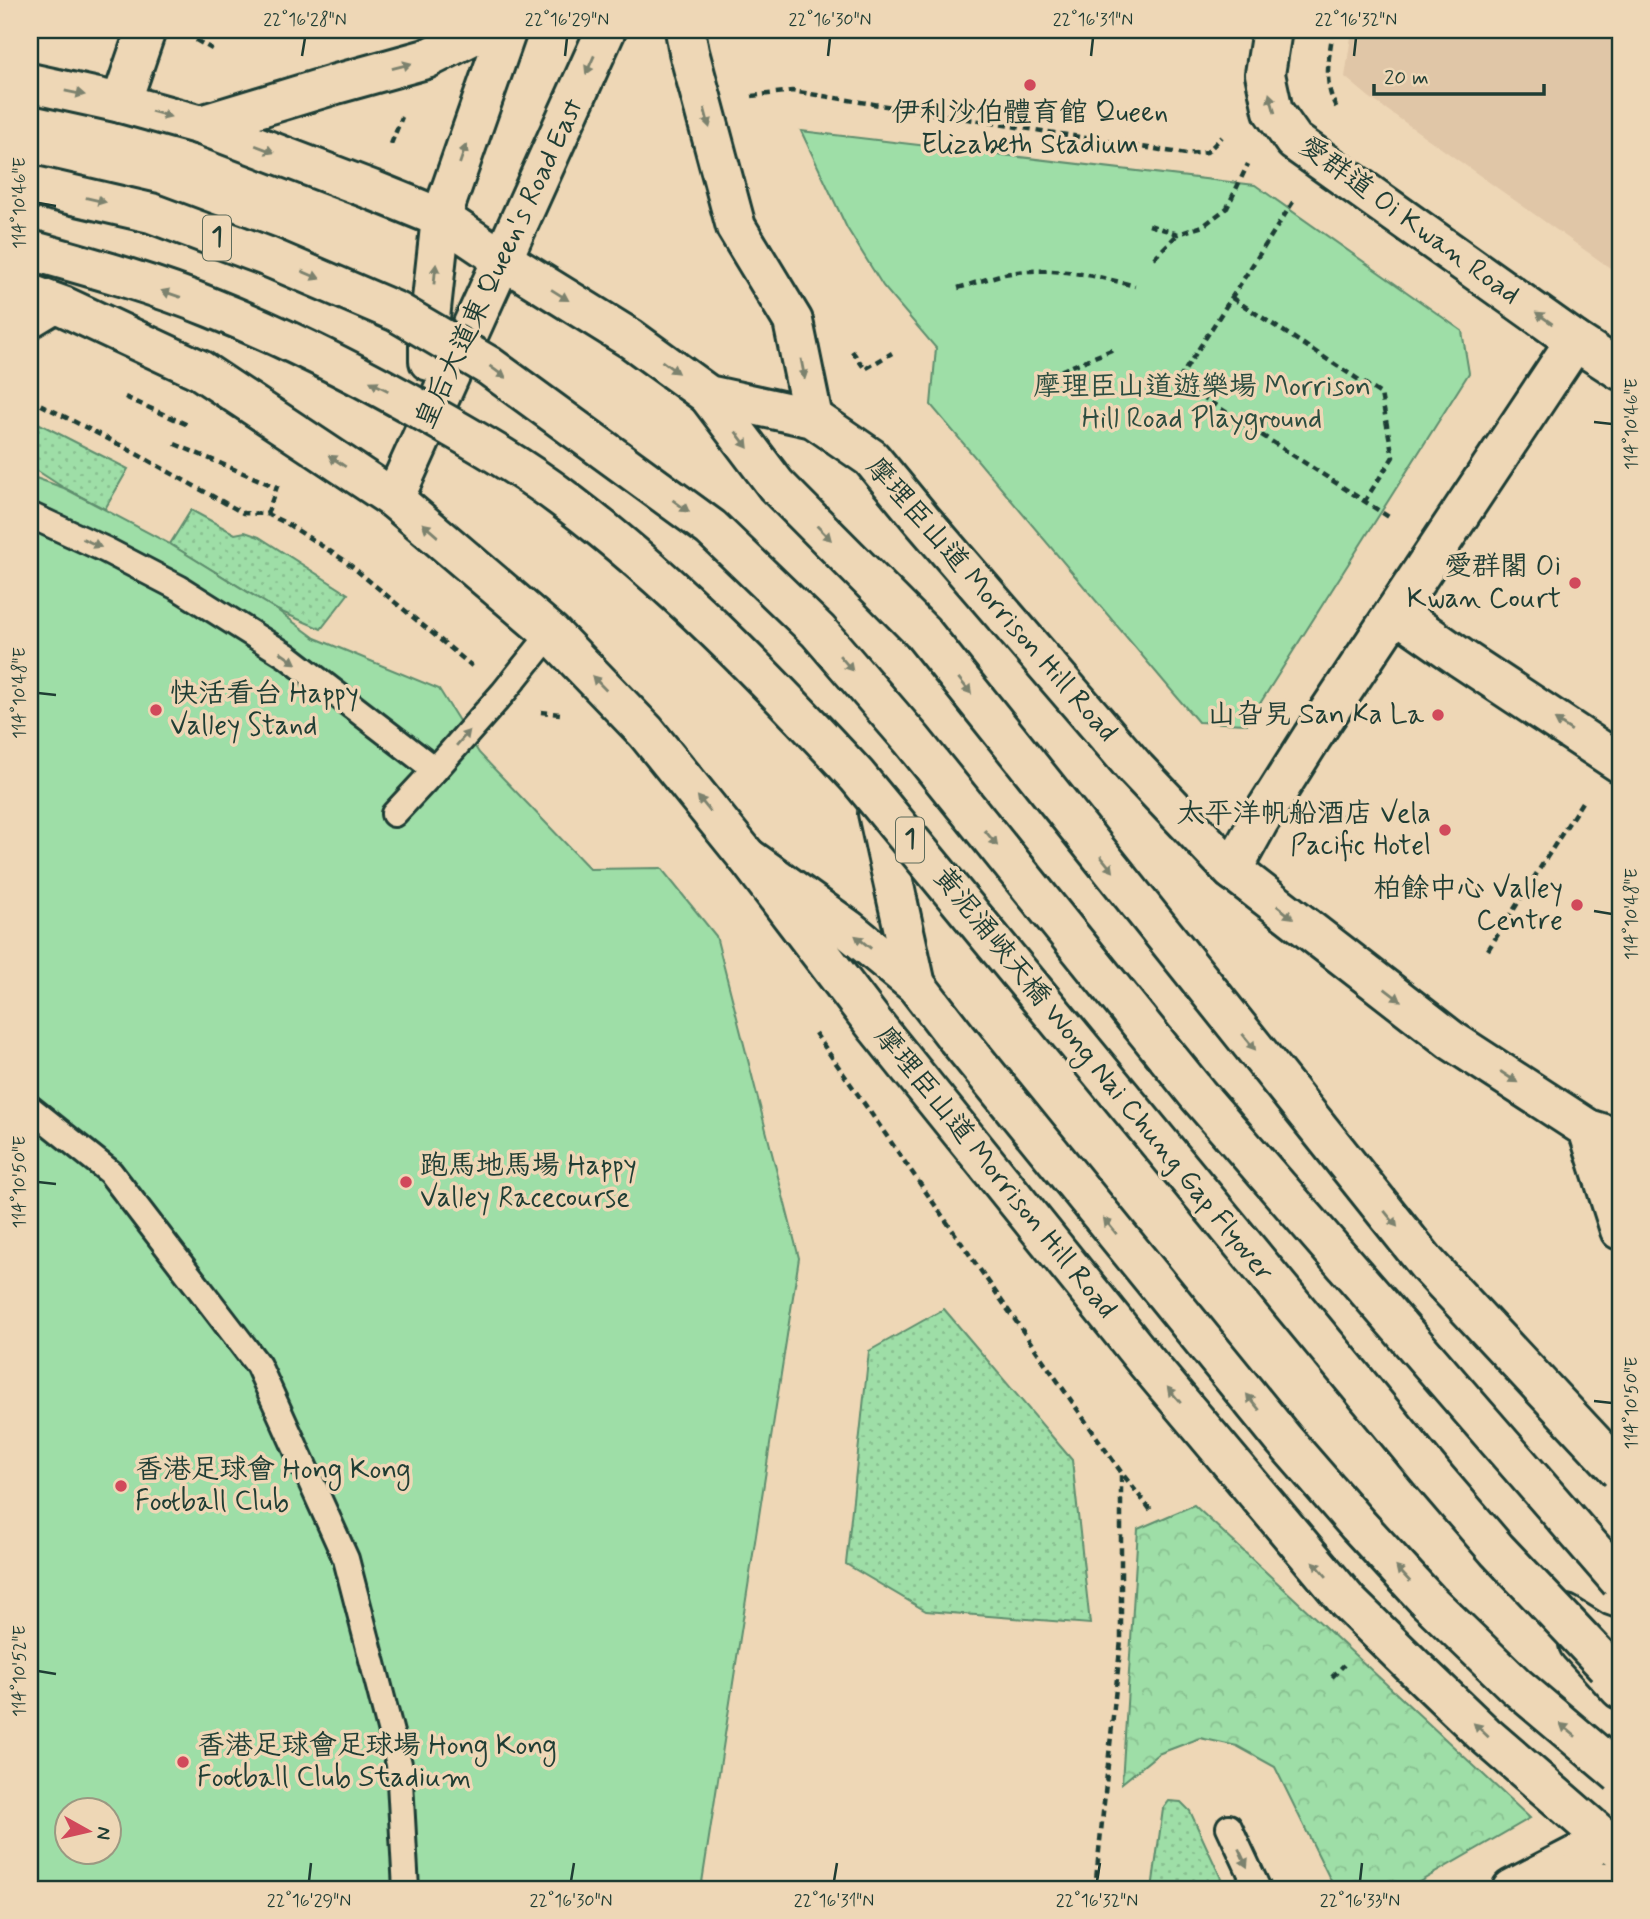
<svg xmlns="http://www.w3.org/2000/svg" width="1650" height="1919" font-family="Mynerve,'LXGW WenKai TC',sans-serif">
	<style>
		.built { fill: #e0c6a7 }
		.grass { fill: url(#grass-dots); stroke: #5e8e6e; stroke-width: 2 }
		.forest { fill: url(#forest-crowns); stroke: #5e8e6e; stroke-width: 2 }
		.park { fill: #9edea7; stroke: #5e8e6e; stroke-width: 2; fill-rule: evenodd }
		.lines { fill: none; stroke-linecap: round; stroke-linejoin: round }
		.service-casing { stroke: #1f3d34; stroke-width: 30 }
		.minor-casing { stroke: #1f3d34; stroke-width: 44 }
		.tertiary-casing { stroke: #1f3d34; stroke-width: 44 }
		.secondary-casing { stroke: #1f3d34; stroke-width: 44 }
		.trunk-casing { stroke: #1f3d34; stroke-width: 44 }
		.path { stroke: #1f3d34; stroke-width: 4.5; stroke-dasharray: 7 5; stroke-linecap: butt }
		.service { stroke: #eed7b6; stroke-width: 24 }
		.minor { stroke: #eed7b6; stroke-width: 38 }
		.tertiary { stroke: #eed7b6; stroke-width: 38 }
		.secondary { stroke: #eed7b6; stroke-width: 38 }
		.trunk { stroke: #eed7b6; stroke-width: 38 }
		.tram { stroke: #1f3d34; stroke-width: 2 }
		.trunk-bridge-casing { stroke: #1f3d34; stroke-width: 44; stroke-linecap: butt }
		.trunk-bridge { stroke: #eed7b6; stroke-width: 38 }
		.oneway { fill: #7c826e }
		.ticks { fill: none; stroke: #1f3d34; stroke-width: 2.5 }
		.poi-dot { fill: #d1495b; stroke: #eed7b6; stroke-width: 2.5 }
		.labels { text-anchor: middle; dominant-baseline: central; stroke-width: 7; stroke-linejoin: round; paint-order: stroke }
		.shield { fill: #eed7b6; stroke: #5d6b5b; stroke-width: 2 }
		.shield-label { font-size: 26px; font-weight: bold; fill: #1f3d34 }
		.poi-label { font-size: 28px; fill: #1f3d34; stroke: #eed7b6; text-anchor: end }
		.street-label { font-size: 28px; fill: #1f3d34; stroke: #eed7b6 }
		.park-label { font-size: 28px; fill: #2c4d40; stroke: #eed7b6 }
		.neatline { fill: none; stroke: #1f3d34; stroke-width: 2.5 }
		.ticks-label { font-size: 18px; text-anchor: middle; fill: #1f3d34 }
	</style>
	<defs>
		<pattern id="grass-dots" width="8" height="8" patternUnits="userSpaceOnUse" patternTransform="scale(1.75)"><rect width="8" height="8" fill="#9edea7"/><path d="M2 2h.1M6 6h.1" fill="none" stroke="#88bf90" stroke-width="1.8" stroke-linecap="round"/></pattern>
		<pattern id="forest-crowns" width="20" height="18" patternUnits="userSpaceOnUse" patternTransform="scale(1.75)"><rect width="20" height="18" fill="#9edea7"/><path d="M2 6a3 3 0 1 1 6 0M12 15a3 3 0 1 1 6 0" fill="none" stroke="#88bf90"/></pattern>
	</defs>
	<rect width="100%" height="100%" fill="#eed7b6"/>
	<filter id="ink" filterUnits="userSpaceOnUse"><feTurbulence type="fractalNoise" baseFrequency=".0143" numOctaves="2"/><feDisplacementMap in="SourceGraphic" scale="14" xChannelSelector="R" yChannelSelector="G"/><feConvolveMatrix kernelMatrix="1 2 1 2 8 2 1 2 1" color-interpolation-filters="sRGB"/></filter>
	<g filter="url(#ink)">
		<!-- built -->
		<polygon class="built" points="1352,30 1620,30 1620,275 1369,97 1345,77"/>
		<!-- grass -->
		<g class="grass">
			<polygon points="30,422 38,423 128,469 105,509 64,488 30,466"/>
			<polygon points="191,510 235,534 245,532 259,537 348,594 321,629 277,610 170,544"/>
			<polygon points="944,1309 1072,1460 1090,1624 926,1611 846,1564 869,1351"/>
			<polygon points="1169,1801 1181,1802 1190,1811 1226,1889 1152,1889 1163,1809"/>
		</g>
		<!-- forest -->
		<polygon class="forest" points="1194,1505 1530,1818 1407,1889 1335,1889 1275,1767 1237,1746 1200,1738 1158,1754 1122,1783 1138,1529"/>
		<!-- park -->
		<g class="park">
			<polygon points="801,131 1255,185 1462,331 1469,373 1247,724 1198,722 931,405 936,348 883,286 847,228"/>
			<path d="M30,476l34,12 106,56 107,66 38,28 124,51 40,64 111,116 71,-1 55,68 83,322 -98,631h-671zM66,1811h42v42h-42z"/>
		</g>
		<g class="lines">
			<!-- service casing -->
			<g class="service-casing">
				<g id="service">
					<polyline points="30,326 63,306"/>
					<polyline points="30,515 106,550 179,588 287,656 435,770 503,693 551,633"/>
					<polyline points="394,814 435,770"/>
					<polyline points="30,1108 110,1172 258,1365 346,1559 399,1764 406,1889"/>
					<polyline points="1229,1827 1258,1889"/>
				</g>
			</g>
			<!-- minor casing -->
			<g class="minor-casing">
				<g id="minor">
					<polyline points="1272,30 1265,74 1273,111 1294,141 1575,341 1620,370"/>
					<polyline points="121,103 146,30"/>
					<polyline points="1395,612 1461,658 1620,763"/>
					<polyline points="1232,870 1259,821 1312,737 1575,341"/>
				</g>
			</g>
			<!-- tertiary casing -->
			<g class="tertiary-casing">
				<polyline id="tertiary" points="1512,1889 1606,1840"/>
			</g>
			<!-- secondary casing -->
			<g class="secondary-casing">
				<g id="secondary">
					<polyline points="685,30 689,52 736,227 793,321 813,418"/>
					<polyline points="30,83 121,103 201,125 372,190 441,218 502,259 631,339 708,395 813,418 871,458 922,520 1136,769 1232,870 1451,1040 1588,1129 1620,1139"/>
					<polyline points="201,125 336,84 426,59 483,30"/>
					<polyline points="30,294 63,306 200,370 394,499 551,633 646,732 747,857 875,1025 1144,1359 1348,1602 1413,1666 1484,1734 1606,1840 1620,1850"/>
					<polyline points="429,361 429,327 441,218 507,30"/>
					<polyline points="394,499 606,30"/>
					<polyline points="1588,1129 1620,1230"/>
					<polyline points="1566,1615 1595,1633 1620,1642"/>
					<polyline points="1579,1644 1620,1689"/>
					<polyline points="1546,1872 1620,1886"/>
				</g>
			</g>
			<!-- trunk casing -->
			<g class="trunk-casing">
				<g id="trunk">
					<polyline points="708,395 776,485 923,633"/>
					<polyline points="878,813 916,985"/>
					<polyline points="747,857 849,930 916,985 957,1038"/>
				</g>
			</g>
			<!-- path -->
			<g class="path">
				<path d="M1333,30c-4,28 -11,55 5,80"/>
				<polyline points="196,40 212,49"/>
				<polyline points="752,96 792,91 1186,154 1207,152 1222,137"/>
				<polyline points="391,144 402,117"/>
				<polyline points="1293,202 1178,381 1392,519"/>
				<polyline points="1149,225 1178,234 1203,226 1227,208 1248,164"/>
				<polyline points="1154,258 1178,234"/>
				<path d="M958,288c14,-4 28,-9 42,-13 45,-10 91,-1 135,11"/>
				<polyline points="1232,298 1381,394 1393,457 1364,502"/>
				<polyline points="852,351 865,369 892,353"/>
				<polyline points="1050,375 1114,349"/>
				<polyline points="125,397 188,425"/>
				<polyline points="30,399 124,447 243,513 267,514 286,523 344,560 472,666"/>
				<polyline points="175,444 276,487"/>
				<polyline points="267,514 279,481"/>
				<polyline points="541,712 560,714"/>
				<polyline points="1326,807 1343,818"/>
				<polyline points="1488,950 1584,799"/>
				<polyline points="815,1033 1121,1472 1153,1513"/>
				<polyline points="1332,1677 1344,1665"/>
				<polyline points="1095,1889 1121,1640 1121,1473"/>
			</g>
			<!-- service -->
			<use href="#service" class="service"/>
			<!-- minor -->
			<use href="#minor" class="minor"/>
			<!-- tertiary -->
			<use href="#tertiary" class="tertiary"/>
			<!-- secondary -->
			<use href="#secondary" class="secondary"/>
			<!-- trunk -->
			<use href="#trunk" class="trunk"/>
			<!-- tram -->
			<path class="tram" d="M30,172c84,23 167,47 247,80 77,31 150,72 221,115 74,45 146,93 211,151 89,79 168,168 246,258l595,717 36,34 34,19"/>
			<!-- trunk-bridge casing -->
			<g class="trunk-bridge-casing">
				<g id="trunk-bridge">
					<polyline points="30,185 151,213 266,256 397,312 489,366 711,528 818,631 912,740 1198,1095 1620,1581"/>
					<path d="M30,250c61,17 123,34 182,58 75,30 148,67 218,107 46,26 93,53 135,85 107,81 201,178 292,276l580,704 60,70 109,115"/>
					<polyline points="923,633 1427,1264 1620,1471"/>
					<polyline points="957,1038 1284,1440 1358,1525 1428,1601 1516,1686 1620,1774"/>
				</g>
			</g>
			<!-- trunk-bridge -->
			<use href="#trunk-bridge" class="trunk-bridge"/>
		</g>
		<!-- one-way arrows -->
		<defs><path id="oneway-solid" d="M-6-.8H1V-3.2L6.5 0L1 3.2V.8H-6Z" transform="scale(1.75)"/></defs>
		<g class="oneway">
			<use href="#oneway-solid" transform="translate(590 65) rotate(114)"/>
			<use href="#oneway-solid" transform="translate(402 66) rotate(-15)"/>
			<use href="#oneway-solid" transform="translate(75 93) rotate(12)"/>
			<use href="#oneway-solid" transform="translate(1272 103) rotate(-106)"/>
			<use href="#oneway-solid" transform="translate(161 114) rotate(16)"/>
			<use href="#oneway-solid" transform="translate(707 118) rotate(75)"/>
			<use href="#oneway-solid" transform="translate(265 149) rotate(21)"/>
			<use href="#oneway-solid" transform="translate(463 154) rotate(-71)"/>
			<use href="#oneway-solid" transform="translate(96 200) rotate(13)"/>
			<use href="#oneway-solid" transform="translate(435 274) rotate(-84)"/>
			<use href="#oneway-solid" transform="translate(311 275) rotate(23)"/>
			<use href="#oneway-solid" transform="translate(171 294) rotate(-161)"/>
			<use href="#oneway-solid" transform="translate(560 295) rotate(32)"/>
			<use href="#oneway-solid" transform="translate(1544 318) rotate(-145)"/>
			<use href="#oneway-solid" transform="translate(670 367) rotate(36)"/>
			<use href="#oneway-solid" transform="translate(803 369) rotate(79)"/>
			<use href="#oneway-solid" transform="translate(498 372) rotate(36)"/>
			<use href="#oneway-solid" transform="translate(379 386) rotate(-153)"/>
			<use href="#oneway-solid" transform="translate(742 440) rotate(53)"/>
			<use href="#oneway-solid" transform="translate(337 461) rotate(-146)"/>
			<use href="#oneway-solid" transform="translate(681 506) rotate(36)"/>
			<use href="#oneway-solid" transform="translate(430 530) rotate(-139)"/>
			<use href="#oneway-solid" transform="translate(824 533) rotate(45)"/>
			<use href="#oneway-solid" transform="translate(92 543) rotate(25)"/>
			<use href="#oneway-solid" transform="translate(288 658) rotate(35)"/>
			<use href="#oneway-solid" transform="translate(846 663) rotate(49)"/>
			<use href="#oneway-solid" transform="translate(599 683) rotate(-134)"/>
			<use href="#oneway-solid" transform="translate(965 686) rotate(51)"/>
			<use href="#oneway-solid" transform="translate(1563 725) rotate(-147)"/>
			<use href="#oneway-solid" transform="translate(463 738) rotate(-49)"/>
			<use href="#oneway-solid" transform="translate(704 804) rotate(-129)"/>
			<use href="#oneway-solid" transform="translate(991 838) rotate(51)"/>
			<use href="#oneway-solid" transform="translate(1107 864) rotate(51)"/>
			<use href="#oneway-solid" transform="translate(1285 912) rotate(38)"/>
			<use href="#oneway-solid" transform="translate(863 942) rotate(-141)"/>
			<use href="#oneway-solid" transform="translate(1393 995) rotate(37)"/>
			<use href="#oneway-solid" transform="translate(1249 1042) rotate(51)"/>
			<use href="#oneway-solid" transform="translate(1509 1077) rotate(33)"/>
			<use href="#oneway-solid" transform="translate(1391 1219) rotate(51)"/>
			<use href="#oneway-solid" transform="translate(1110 1226) rotate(-129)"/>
			<use href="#oneway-solid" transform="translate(1174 1395) rotate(-130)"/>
			<use href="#oneway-solid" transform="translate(1253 1402) rotate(-129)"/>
			<use href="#oneway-solid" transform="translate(1320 1569) rotate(-131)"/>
			<use href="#oneway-solid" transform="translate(1403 1574) rotate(-133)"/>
			<use href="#oneway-solid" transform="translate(1481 1730) rotate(-137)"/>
			<use href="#oneway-solid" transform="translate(1568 1730) rotate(-140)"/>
			<use href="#oneway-solid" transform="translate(1243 1858) rotate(65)"/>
		</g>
	</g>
	<!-- ticks -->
	<path class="ticks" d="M302,56l3,-18M565,56l2,-18M828,56l2,-18M1091,56l2,-18M1354,56l2,-18M38,203l18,3M1594,422l18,2M38,693l18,2M1594,911l18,3M38,1182l18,2M1594,1401l18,2M38,1671l18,3M309,1881l2,-18M571,1881l3,-18M834,1881l3,-18M1097,1881l3,-18M1360,1881l2,-18"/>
	<!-- markers -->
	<g class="poi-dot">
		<circle cx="1030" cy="85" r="7"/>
		<circle cx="1575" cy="583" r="7"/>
		<circle cx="156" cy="710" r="7"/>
		<circle cx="1438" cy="715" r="7"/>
		<circle cx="1445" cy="830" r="7"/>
		<circle cx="1577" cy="905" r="7"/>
		<circle cx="406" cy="1182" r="7"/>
		<circle cx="121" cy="1486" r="7"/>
		<circle cx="183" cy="1762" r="7"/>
	</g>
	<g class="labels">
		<!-- shield labels -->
		<g class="shield">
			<rect x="203" y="215.5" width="28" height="45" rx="5"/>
			<rect x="896" y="817.5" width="28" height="45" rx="5"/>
		</g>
		<g class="shield-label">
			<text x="217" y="238">1</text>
			<text x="910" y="840">1</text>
		</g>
		<!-- poi labels -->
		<g class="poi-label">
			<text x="1030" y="113" text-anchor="middle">伊利沙伯體育館 Queen<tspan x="1030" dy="32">Elizabeth Stadium</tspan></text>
			<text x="1561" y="567">愛群閣 Oi<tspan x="1561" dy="32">Kwan Court</tspan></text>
			<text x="170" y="694" text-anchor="start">快活看台 Happy<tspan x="170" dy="32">Valley Stand</tspan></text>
			<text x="1424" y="715">山旮旯 San Ka La</text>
			<text x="1431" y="814">太平洋帆船酒店 Vela<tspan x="1431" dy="32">Pacific Hotel</tspan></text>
			<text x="1563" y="889">柏餘中心 Valley<tspan x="1563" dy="32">Centre</tspan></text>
			<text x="420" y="1166" text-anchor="start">跑馬地馬場 Happy<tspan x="420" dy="32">Valley Racecourse</tspan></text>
			<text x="135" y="1470" text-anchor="start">香港足球會 Hong Kong<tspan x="135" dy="32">Football Club</tspan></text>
			<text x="197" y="1746" text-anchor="start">香港足球會足球場 Hong Kong<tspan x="197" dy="32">Football Club Stadium</tspan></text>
		</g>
		<!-- street labels -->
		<g class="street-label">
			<text transform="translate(1409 221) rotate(36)">愛群道 Oi Kwan Road</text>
			<text transform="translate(500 264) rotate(-65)">皇后大道東 Queen's Road East</text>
			<text transform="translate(991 600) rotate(49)">摩理臣山道 Morrison Hill Road</text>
			<text transform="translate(1103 1075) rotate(51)">黃泥涌峽天橋 Wong Nai Chung Gap Flyover</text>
			<text transform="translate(995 1173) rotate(51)">摩理臣山道 Morrison Hill Road</text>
		</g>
		<!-- park labels -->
		<g class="park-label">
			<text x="1202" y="387">摩理臣山道遊樂場 Morrison<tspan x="1202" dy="32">Hill Road Playground</tspan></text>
		</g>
	</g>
	<!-- margin -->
	<rect width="1650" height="1919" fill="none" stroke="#eed7b6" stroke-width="77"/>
	<!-- north arrow -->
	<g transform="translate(88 1831) rotate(98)"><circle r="33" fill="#eed7b6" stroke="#9b9982" stroke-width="2"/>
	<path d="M0-5L12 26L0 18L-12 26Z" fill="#d1495b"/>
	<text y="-10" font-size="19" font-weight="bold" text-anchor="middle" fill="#1f3d34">N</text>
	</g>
	<!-- scale -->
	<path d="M1374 84v10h170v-10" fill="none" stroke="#1f3d34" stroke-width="3.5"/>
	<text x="1384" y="84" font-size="21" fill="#1f3d34" stroke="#eed7b6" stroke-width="5" paint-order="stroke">20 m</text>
	<rect x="38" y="38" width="1574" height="1843" class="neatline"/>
	<g class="ticks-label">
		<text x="305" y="25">22°16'28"N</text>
		<text x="567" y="25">22°16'29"N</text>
		<text x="830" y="25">22°16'30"N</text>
		<text x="1093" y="25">22°16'31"N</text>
		<text x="1356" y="25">22°16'32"N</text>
		<text transform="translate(19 203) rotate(-90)" y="6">114°10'46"E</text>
		<text transform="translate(1631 424) rotate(-90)" y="6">114°10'46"E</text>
		<text transform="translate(19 693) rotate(-90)" y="6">114°10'48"E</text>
		<text transform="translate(1631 914) rotate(-90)" y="6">114°10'48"E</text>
		<text transform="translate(19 1182) rotate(-90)" y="6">114°10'50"E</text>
		<text transform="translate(1631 1403) rotate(-90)" y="6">114°10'50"E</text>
		<text transform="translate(19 1671) rotate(-90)" y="6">114°10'52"E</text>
		<text x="309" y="1906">22°16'29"N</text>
		<text x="571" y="1906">22°16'30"N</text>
		<text x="834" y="1906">22°16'31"N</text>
		<text x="1097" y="1906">22°16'32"N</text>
		<text x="1360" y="1906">22°16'33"N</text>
	</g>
</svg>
